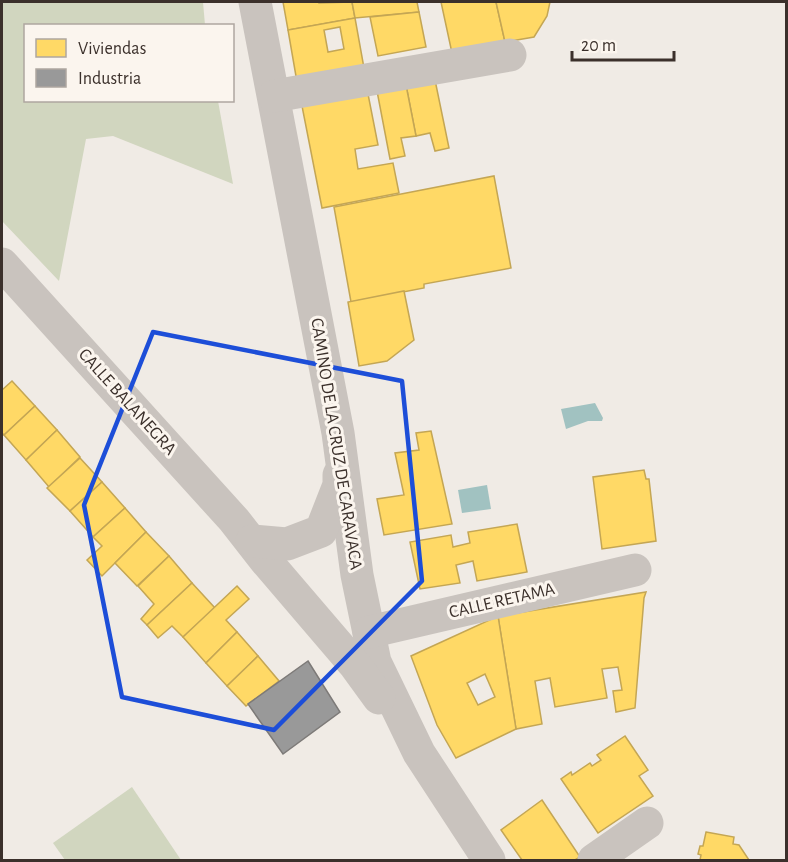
<svg xmlns="http://www.w3.org/2000/svg" width="788" height="862" font-family="'Alegreya Sans',sans-serif">
	<style>
		.green { fill: #d1d6bf }
		.water { fill: #a1c2c1 }
		.homes { fill: #ffd966; stroke: #c4a654; stroke-width: 1.5; fill-rule: evenodd }
		.industry { fill: #999; stroke: #7d7a78; stroke-width: 1.5 }
		.lines { fill: none; stroke-linecap: round; stroke-linejoin: round }
		.minor { stroke: #c9c3be; stroke-width: 33 }
		.marked { fill: none; stroke: #1d4ed8; stroke-width: 4.5; stroke-linejoin: round }
		.labels { text-anchor: middle; dominant-baseline: central; stroke-width: 6; stroke-linejoin: round; paint-order: stroke }
		.street-label { font-size: 18px; fill: #3b302b; stroke: #fbf5ee }
	</style>
	<rect width="100%" height="100%" fill="#f0ebe5"/>
	<!-- green -->
	<g class="green">
		<polygon points="2,2 203,2 205,25 26,26 26,100 218,101 233,184 113,136 86,139 59,281 2,221"/>
		<polygon points="132,787 181,860 65,860 53,843"/>
	</g>
	<!-- water -->
	<g class="water">
		<polygon points="595,403 603,418 602,421 588,421 566,429 561,409"/>
		<polygon points="487,485 491,509 462,513 458,490"/>
	</g>
	<!-- homes -->
	<g class="homes">
		<polygon points="283,2 319,2 319,3 352,2 355,18 288,30"/>
		<polygon points="352,2 417,2 419,12 355,18"/>
		<polygon points="441,2 496,2 505,42 452,53"/>
		<polygon points="496,2 550,2 547,16 534,37 505,42"/>
		<polygon points="419,12 426,47 378,56 370,17"/>
		<path d="M355,18l9,50 -67,14 -9,-52zM340,27l4,22 -16,3 -4,-22z"/>
		<polygon points="435,80 449,148 435,151 430,133 416,136 406,85"/>
		<polygon points="406,85 416,136 401,138 405,156 390,159 377,91"/>
		<polygon points="368,94 378,145 355,149 358,169 393,163 399,193 322,208 302,106"/>
		<polygon points="494,176 511,268 424,284 424,288 351,302 334,207"/>
		<polygon points="404,291 414,340 387,361 359,366 348,302"/>
		<polygon points="12,381 35,406 4,435 2,433 2,390"/>
		<polygon points="35,406 57,430 26,460 4,435"/>
		<polygon points="57,430 80,457 49,487 26,460"/>
		<polygon points="431,431 452,524 384,535 377,499 404,495 395,453 419,450 416,433"/>
		<polygon points="80,458 102,482 70,511 47,488"/>
		<polygon points="644,470 646,479 649,479 656,541 602,549 593,477"/>
		<polygon points="102,482 125,508 93,537 70,511"/>
		<polygon points="125,508 146,532 102,576 87,560 102,546 93,537"/>
		<polygon points="517,524 527,572 477,581 473,561 456,565 460,583 420,589 410,542 451,535 453,547 470,543 468,532"/>
		<polygon points="146,532 169,556 137,586 115,563"/>
		<polygon points="169,556 192,583 147,625 141,619 154,604 138,586"/>
		<polygon points="192,583 215,608 183,637 172,626 158,638 147,625"/>
		<polygon points="237,586 249,599 226,620 237,632 206,663 183,637"/>
		<polygon points="646,592 644,598 635,708 616,712 613,691 622,690 618,667 602,669 607,698 555,707 550,678 535,681 542,724 516,729 498,616"/>
		<path d="M498,616l18,113 -60,29 -19,-33 -26,-69zM485,674l10,23 -17,8 -11,-22z"/>
		<polygon points="237,632 258,656 227,686 206,663"/>
		<polygon points="258,656 279,681 246,706 227,686"/>
		<polygon points="625,736 648,770 639,776 653,796 598,833 561,779 571,772 572,775 590,763 592,766 601,760 597,755"/>
		<polygon points="542,800 580,857 575,860 522,860 501,830"/>
		<polygon points="706,832 734,837 733,844 739,845 749,860 700,860 701,855 698,854 700,846 703,846"/>
	</g>
	<!-- industry -->
	<polygon class="industry" points="308,661 340,712 283,754 248,704"/>
	<g class="lines">
		<!-- minor -->
		<g class="minor">
			<polyline points="255,2 338,433 357,575 375,662 419,753 489,860"/>
			<polyline points="274,96 510,55"/>
			<polyline points="2,264 234,520 266,561 355,665 379,698"/>
			<polyline points="252,541 287,544 321,531 339,485 339,475"/>
			<polyline points="369,632 635,570"/>
			<polyline points="594,860 647,823"/>
		</g>
	</g>
	<!-- marked area -->
	<path class="marked" d="M153,332l249,49 20,200 -148,149 -152,-33 -38,-192z"/>
	<g class="labels">
		<!-- street labels -->
		<g class="street-label">
			<text transform="translate(127 402) rotate(48)">CALLE BALANEGRA</text>
			<text transform="translate(336 444) rotate(81)">CAMINO DE LA CRUZ DE CARAVACA</text>
			<text transform="translate(502 601) rotate(-13)">CALLE RETAMA</text>
		</g>
	</g>
	<!-- border -->
	<rect width="788" height="862" fill="none" stroke="#3b302b" stroke-width="6"/>
	<!-- legend -->
	<rect x="24" y="24" width="210" height="78" fill="#fbf5ee" stroke="#aea6a0" stroke-width="1.5"/>
	<rect x="36" y="39" width="30" height="18" fill="#ffd966" stroke="#aea6a0" stroke-width="1.5"/>
	<text x="78" y="54" font-size="18" fill="#3b302b">Viviendas</text>
	<rect x="36" y="69" width="30" height="18" fill="#999999" stroke="#aea6a0" stroke-width="1.5"/>
	<text x="78" y="84" font-size="18" fill="#3b302b">Industria</text>
	<!-- scale -->
	<path d="M572 51v9h102v-9" fill="none" stroke="#3b302b" stroke-width="3"/>
	<text x="581" y="51" font-size="18" fill="#3b302b" stroke="#fbf5ee" stroke-width="4.5" paint-order="stroke">20 m</text>
</svg>
